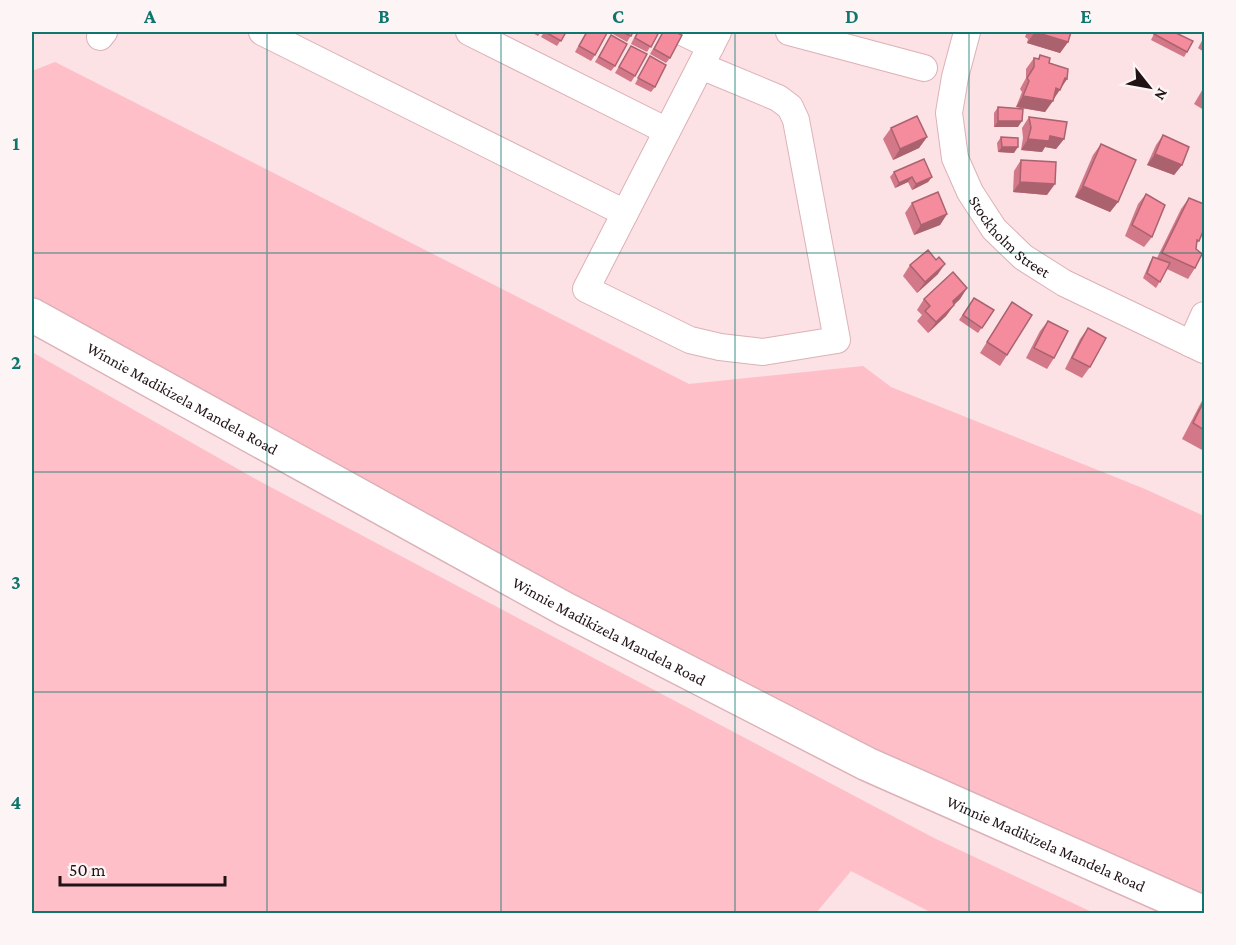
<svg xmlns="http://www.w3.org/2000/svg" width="1236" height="945" font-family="'Crimson Pro',serif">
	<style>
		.green { fill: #febfc8 }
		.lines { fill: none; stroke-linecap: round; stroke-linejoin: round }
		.minor-casing { stroke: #dcb1b7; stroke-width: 28 }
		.secondary-casing { stroke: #dcb1b7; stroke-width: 36 }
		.minor { stroke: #fff; stroke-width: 26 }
		.secondary { stroke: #fff; stroke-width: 33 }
		.wall { fill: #d27888 }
		.shaded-wall { fill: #ab626f }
		.building { fill: #f48c9e; stroke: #ab626f; stroke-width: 1.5 }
		.grid { fill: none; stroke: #0f766e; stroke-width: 1.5; stroke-opacity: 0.55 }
		.labels { text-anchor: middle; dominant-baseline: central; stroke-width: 4.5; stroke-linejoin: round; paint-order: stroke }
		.street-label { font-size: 16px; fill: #211215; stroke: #fdf4f5 }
		.neatline { fill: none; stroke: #0f766e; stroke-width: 2 }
		.grid-label { font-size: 20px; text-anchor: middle; font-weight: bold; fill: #0f766e }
	</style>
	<rect width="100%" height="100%" fill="#fce1e5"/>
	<!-- green -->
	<g class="green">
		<polygon points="55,62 689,384 863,366 891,387 1145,489 1204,516 1204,913 934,795 32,315 32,71"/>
		<polygon points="32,352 261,482 934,838 1094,913 932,913 851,871 816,913 32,913"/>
	</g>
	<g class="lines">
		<!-- minor casing -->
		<g class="minor-casing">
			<g id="minor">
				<polyline points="262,32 625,213"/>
				<polyline points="469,32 667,131"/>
				<polyline points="682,32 711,46"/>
				<polyline points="789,32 924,68"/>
				<path id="s1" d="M967,32l-12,45 -6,36 6,45 15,34 24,37 29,28 41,26 140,67"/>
				<polyline points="100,37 104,32"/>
				<polyline points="701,66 778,98 790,107 796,120 837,340 763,352 720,347 690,340 586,289 718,32"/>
				<polyline points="1191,344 1204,315"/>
			</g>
		</g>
		<!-- secondary casing -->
		<g class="secondary-casing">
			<g id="secondary">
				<path id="s2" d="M32,315l533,294 302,155 337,149"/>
			</g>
		</g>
		<!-- minor -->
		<use href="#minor" class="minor"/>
		<!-- secondary -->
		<use href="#secondary" class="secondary"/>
	</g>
	<!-- wall -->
	<g class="wall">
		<polygon points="531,32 541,32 538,36"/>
		<polygon points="544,32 566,32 557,46 541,37"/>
		<polygon points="586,32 604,32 595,55 591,61 575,52"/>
		<polygon points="612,32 633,32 627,42 611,33"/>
		<polygon points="637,32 659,32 647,52 631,44"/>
		<polygon points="663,32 675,32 670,58 666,63 650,54"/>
		<polygon points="1027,32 1071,32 1068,42 1060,53 1027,43 1028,39 1025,37"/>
		<polygon points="1155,32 1174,32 1187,52 1184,57 1151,40"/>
		<polygon points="611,35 615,66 611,71 595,62"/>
		<polygon points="1204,37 1204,52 1198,48"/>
		<polygon points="631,46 635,76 631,82 615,73"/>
		<polygon points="1040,55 1067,79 1045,112 1016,107 1022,92 1020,89 1026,78 1026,69 1034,58 1038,59"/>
		<polygon points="650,56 655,87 651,92 635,84"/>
		<polygon points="1204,87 1204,110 1194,104"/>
		<polygon points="998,107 1018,127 994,127 994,113"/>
		<polygon points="1029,117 1064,139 1056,149 1045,147 1042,152 1021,150 1023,138 1022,128"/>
		<polygon points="891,128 927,137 919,148 893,160 883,139"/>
		<polygon points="1163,135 1182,165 1174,175 1147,165 1156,145"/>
		<polygon points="1001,137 1014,153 998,152 997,143"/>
		<polygon points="1101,144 1118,202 1110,212 1075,197 1093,155"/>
		<polygon points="1021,160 1047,195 1013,192 1014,171"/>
		<polygon points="894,172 932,177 928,182 912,190 908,182 895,188 890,177"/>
		<polygon points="1146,194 1152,237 1144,247 1125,236 1138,204"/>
		<polygon points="1189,198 1199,241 1196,244 1195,268 1188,279 1167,269 1156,288 1143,278 1150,262 1153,257 1157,258 1181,209"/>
		<polygon points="912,203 947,214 940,225 914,235 905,213"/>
		<polygon points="910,265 938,274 917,293 903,276"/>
		<polygon points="967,288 960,299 954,305 946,316 928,333 917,321 922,315 917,310 924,299"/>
		<polygon points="974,298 994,310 978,333 959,320"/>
		<polygon points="1012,302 1007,355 1000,366 980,353"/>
		<polygon points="1048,321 1054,358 1047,369 1026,358 1040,331"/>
		<polygon points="1088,328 1090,367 1082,378 1065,369 1080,339"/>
		<polygon points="1204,397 1204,451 1182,439"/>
	</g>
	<!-- shaded-wall -->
	<g class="shaded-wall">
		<polygon points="1035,32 1068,42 1060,53 1027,43"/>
		<polygon points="1065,78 1067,79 1053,100 1056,88"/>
		<polygon points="1023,96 1053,101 1045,112 1016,107"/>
		<polygon points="998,121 1022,121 1018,127 994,127"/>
		<polygon points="1050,136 1064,139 1056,149 1045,147 1042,152 1021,150 1028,139"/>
		<polygon points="927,137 919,148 893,160 900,149"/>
		<polygon points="1002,147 1018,147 1014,153 998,152"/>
		<polygon points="1155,154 1182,165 1174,175 1147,165"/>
		<polygon points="912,177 908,182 895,188 899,183"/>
		<polygon points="932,177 928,182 912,190 916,184"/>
		<polygon points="1020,182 1055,184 1047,195 1013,192"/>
		<polygon points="1083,186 1118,202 1110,212 1075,197"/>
		<polygon points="947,214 940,225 914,235 921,225"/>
		<polygon points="945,264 938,274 917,293 925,282"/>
		<polygon points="967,288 960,299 946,312 953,301"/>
		<polygon points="954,305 946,316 928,333 936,322"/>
	</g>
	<!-- building -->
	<g class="building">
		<polygon points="545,32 566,32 561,41"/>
		<polygon points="587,32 604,32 607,33 595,55 579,46"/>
		<polygon points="622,32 633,32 631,36"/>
		<polygon points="638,32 659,32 651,47 635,38"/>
		<polygon points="663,32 675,32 682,35 670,58 654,49"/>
		<polygon points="1035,32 1071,32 1068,42"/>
		<polygon points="1156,32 1174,32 1193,41 1187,52 1154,34"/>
		<polygon points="611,35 627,44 615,66 599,57"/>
		<polygon points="631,46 647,54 635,76 619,67"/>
		<polygon points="1040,55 1050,58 1049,63 1068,69 1067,79 1065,78 1060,90 1056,88 1053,101 1023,96 1029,81 1027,78 1034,67 1034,58 1039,59"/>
		<polygon points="650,56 666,65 655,87 638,78"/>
		<polygon points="998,107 1023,109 1022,121 998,121"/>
		<polygon points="917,116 927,137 900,149 891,128"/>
		<polygon points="1029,117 1067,122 1064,139 1050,136 1049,141 1028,139 1031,128"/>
		<polygon points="1163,135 1189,147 1182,165 1155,154"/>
		<polygon points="1001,137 1018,138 1018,147 1002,147"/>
		<polygon points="1101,144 1136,160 1118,202 1083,186"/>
		<polygon points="924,159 932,177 916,184 912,177 899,183 894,172"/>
		<polygon points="1021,160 1056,162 1055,184 1020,182"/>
		<polygon points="938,192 947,214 921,225 912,203"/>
		<polygon points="1146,194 1165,205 1152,237 1132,225"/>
		<polygon points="1189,198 1204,204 1204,229 1199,241 1197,240 1196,249 1202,254 1195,268 1162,253"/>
		<polygon points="928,250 936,260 939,257 945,264 925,282 910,265"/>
		<polygon points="1153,257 1170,263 1160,282 1147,273"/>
		<polygon points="953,272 967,288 953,301 954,305 936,322 925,311 930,306 924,299"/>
		<polygon points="974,298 994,310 982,328 963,315"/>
		<polygon points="1012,302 1032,315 1007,355 987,342"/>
		<polygon points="1048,321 1068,331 1054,358 1034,348"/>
		<polygon points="1088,328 1106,338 1090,367 1072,358"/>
		<polygon points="1204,401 1204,430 1193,423"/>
	</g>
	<!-- grid -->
	<path class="grid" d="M267,32v882M501,32v882M735,32v882M969,32v882M32,253h1172M32,472h1172M32,692h1172"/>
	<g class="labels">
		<!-- street labels -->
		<g class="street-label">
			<text stroke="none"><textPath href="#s1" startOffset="226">Stockholm Street</textPath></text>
			<text stroke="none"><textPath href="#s2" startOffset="172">Winnie Madikizela Mandela Road</textPath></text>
			<text stroke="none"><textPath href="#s2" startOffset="658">Winnie Madikizela Mandela Road</textPath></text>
			<text stroke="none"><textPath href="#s2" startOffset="1144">Winnie Madikizela Mandela Road</textPath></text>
		</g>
	</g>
	<!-- border -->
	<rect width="1236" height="945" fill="none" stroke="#fdf4f5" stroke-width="66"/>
	<!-- north arrow -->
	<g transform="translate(1149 87) rotate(121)" stroke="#fdf4f5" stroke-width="4.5" paint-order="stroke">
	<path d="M0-4.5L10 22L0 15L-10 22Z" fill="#211215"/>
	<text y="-9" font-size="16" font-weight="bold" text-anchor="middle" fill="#211215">N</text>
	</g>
	<!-- scale -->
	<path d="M60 876v9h165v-9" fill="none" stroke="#211215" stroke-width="3"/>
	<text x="69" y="876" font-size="18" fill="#211215" stroke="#fdf4f5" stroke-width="4.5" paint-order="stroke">50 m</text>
	<rect x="33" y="33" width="1170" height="879" class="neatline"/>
	<g class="grid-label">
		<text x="150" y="23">A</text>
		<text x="384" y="23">B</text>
		<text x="618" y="23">C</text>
		<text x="852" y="23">D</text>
		<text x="1086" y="23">E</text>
		<text x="16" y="150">1</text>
		<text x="16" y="369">2</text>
		<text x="16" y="589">3</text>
		<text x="16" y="809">4</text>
	</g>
</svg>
